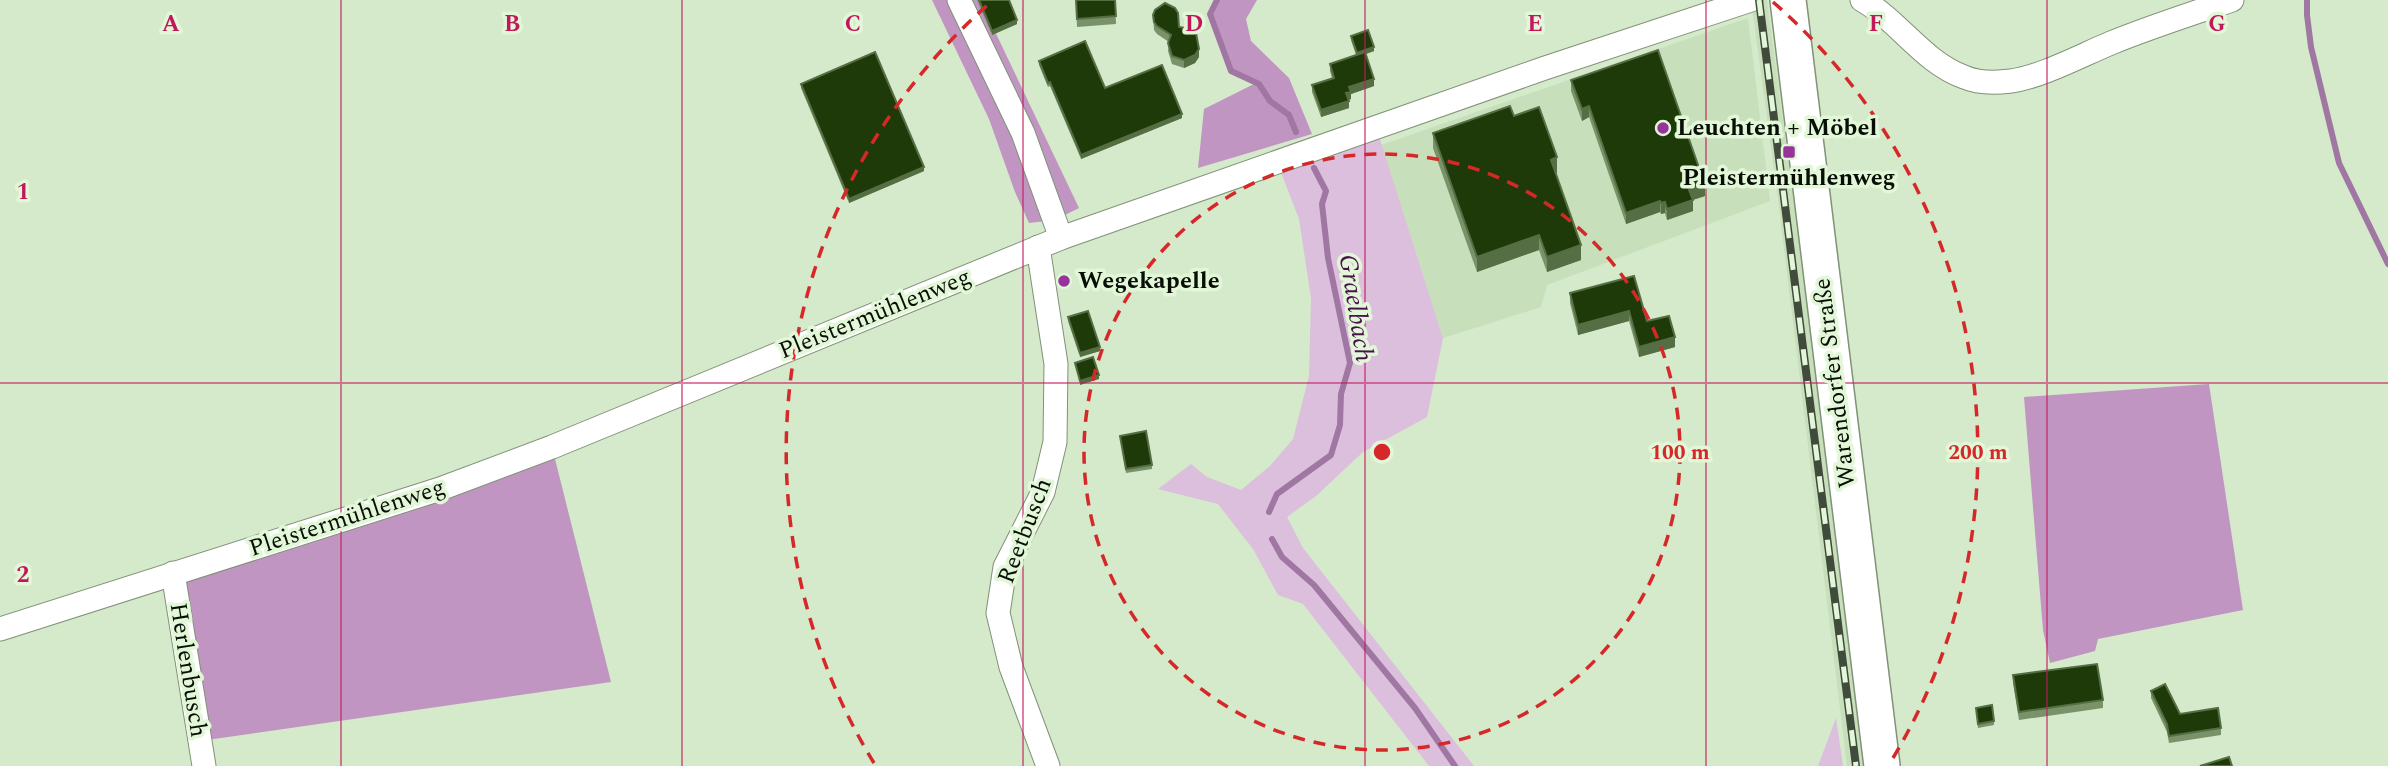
<svg xmlns="http://www.w3.org/2000/svg" width="2388" height="766" font-family="Spectral,serif">
	<style>
		.built { fill: #c7dfbb }
		.green { fill: #dbbfdc }
		.forest { fill: #c095c2 }
		.lines { fill: none; stroke-linecap: round; stroke-linejoin: round }
		.stream { stroke: #a076a2; stroke-width: 6 }
		.street-casing { stroke: #809277; stroke-width: 25 }
		.primary-casing { stroke: #809277; stroke-width: 38 }
		.street { stroke: #fff; stroke-width: 23 }
		.primary { stroke: #fff; stroke-width: 35 }
		.rail-casing { stroke: #414b3c; stroke-width: 8 }
		.rail { stroke: #e2f6d8; stroke-width: 5; stroke-dasharray: 16; stroke-linecap: butt }
		.wall { fill: #7a926a }
		.shaded-wall { fill: #556e43 }
		.building { fill: #1e3a09; stroke: #556e43; stroke-width: 2 }
		.grid { fill: none; stroke: #c2185b; stroke-width: 2; stroke-opacity: 0.55 }
		.ring { fill: none; stroke: #d62828; stroke-width: 3.5; stroke-dasharray: 12 9 }
		.poi-dot { fill: #96349c; stroke: #e2f6d8; stroke-width: 2.5 }
		.labels { text-anchor: middle; dominant-baseline: central; stroke-width: 7; stroke-linejoin: round; paint-order: stroke }
		.poi-label { font-size: 24px; font-weight: bold; fill: #080e05; stroke: #e2f6d8; text-anchor: start }
		.street-label { font-size: 24px; fill: #080e05; stroke: #e2f6d8 }
		.water-label { font-size: 26px; font-style: italic; fill: #48134c; stroke: #e2f6d8 }
		.grid-label { font-size: 23px; text-anchor: middle; font-weight: bold; fill: #c2185b; stroke: #e2f6d8; stroke-width: 7; stroke-linejoin: round; paint-order: stroke }
		.centre { fill: #d62828; stroke: #e2f6d8; stroke-width: 3.5 }
		.ring-label { font-size: 21px; text-anchor: middle; font-weight: bold; fill: #d62828; stroke: #e2f6d8; stroke-width: 7; stroke-linejoin: round; paint-order: stroke }
	</style>
	<rect width="100%" height="100%" fill="#d5e9cb"/>
	<!-- built -->
	<g class="built">
		<polygon points="1751,0 1767,0 1789,166 1794,187 1866,766 1847,766 1778,199"/>
		<polygon points="1748,18 1770,201 1547,285 1541,307 1443,338 1381,145"/>
	</g>
	<!-- green -->
	<g class="green">
		<polygon points="1376,127 1443,338 1427,417 1363,452 1316,496 1287,517 1303,548 1474,766 1429,766 1303,604 1278,595 1253,549 1218,504 1158,489 1191,464 1207,477 1241,490 1270,466 1293,439 1309,376 1311,298 1299,219 1277,162"/>
		<polygon points="1836,718 1843,766 1818,766"/>
	</g>
	<!-- forest -->
	<g class="forest">
		<polygon points="932,0 980,0 1079,208 1055,220 1029,223 1015,192 989,119"/>
		<polygon points="1217,0 1257,0 1246,19 1251,41 1289,78 1312,134 1198,168 1204,109 1254,84 1231,71 1210,14"/>
		<polygon points="2209,384 2243,610 2098,639 2095,651 2050,663 2043,630 2024,397"/>
		<polygon points="552,447 611,682 200,741 173,573"/>
	</g>
	<g class="lines">
		<!-- stream -->
		<g class="stream">
			<polyline points="1217,0 1210,14 1231,71 1259,84 1270,101 1289,115 1296,132"/>
			<polyline points="2307,0 2307,15 2311,47 2339,163 2388,264"/>
			<polyline points="1269,512 1277,494 1331,455 1340,425 1341,394 1350,363 1328,258 1322,204 1326,191 1314,168"/>
			<polyline points="1272,539 1282,557 1314,585 1415,708 1455,766"/>
		</g>
		<!-- street casing -->
		<g class="street-casing">
			<g id="street">
				<polyline points="959,0 1023,133 1061,238"/>
				<path d="M1862,0c37,21 61,62 102,77 14,6 32,6 47,4 30,-4 71,-26 100,-38 39,-16 80,-29 121,-43"/>
				<polyline points="1038,247 1056,364 1055,442 1043,492 1005,567 998,613 1011,667 1048,766"/>
				<polyline points="173,573 204,766"/>
				<polyline points="0,629 440,489 552,447 1061,238 1545,68 1751,0"/>
			</g>
		</g>
		<!-- primary casing -->
		<g class="primary-casing">
			<polyline id="primary" points="1788,0 1882,766"/>
		</g>
		<!-- street -->
		<use href="#street" class="street"/>
		<!-- primary -->
		<use href="#primary" class="primary"/>
		<!-- rail casing -->
		<g class="rail-casing">
			<polyline id="rail" points="1759,0 1856,766"/>
		</g>
		<!-- rail -->
		<use href="#rail" class="rail"/>
	</g>
	<!-- wall -->
	<g class="wall">
		<polygon points="977,0 1009,0 1017,24 992,35"/>
		<polygon points="1076,0 1115,0 1116,24 1077,27"/>
		<polygon points="1153,15 1179,27 1199,57 1195,63 1184,68 1172,64 1168,51 1169,42 1157,34 1154,30"/>
		<polygon points="1351,36 1374,51 1366,54 1374,86 1351,94 1351,99 1349,100 1349,108 1321,117 1312,92 1312,85 1332,78 1330,71 1330,64 1356,55 1351,40"/>
		<polygon points="1039,61 1105,88 1182,118 1081,159 1050,86 1048,87 1039,65"/>
		<polygon points="1571,80 1705,196 1693,200 1693,211 1667,220 1665,213 1661,214 1660,212 1626,224 1589,117 1582,121 1571,91"/>
		<polygon points="801,84 924,171 849,203 801,88"/>
		<polygon points="1514,116 1557,173 1556,173 1581,260 1547,272 1539,250 1477,272 1433,148 1433,133"/>
		<polygon points="1634,276 1647,321 1675,347 1639,357 1629,321 1578,335 1570,303 1570,293"/>
		<polygon points="1068,317 1100,351 1080,357 1068,321"/>
		<polygon points="1120,436 1152,465 1152,469 1126,473"/>
		<polygon points="2013,675 2103,700 2103,708 2019,720 2013,683"/>
		<polygon points="2151,691 2180,714 2221,728 2221,735 2169,743 2167,732 2151,698"/>
		<polygon points="1976,708 1994,721 1994,725 1978,728"/>
	</g>
	<!-- shaded-wall -->
	<g class="shaded-wall">
		<polygon points="1017,20 1017,24 992,35 992,31"/>
		<polygon points="1374,47 1374,51 1357,57 1357,53"/>
		<polygon points="1199,49 1199,57 1195,63 1184,68 1184,60"/>
		<polygon points="1374,79 1374,86 1351,94 1351,99 1346,100 1346,93 1349,87"/>
		<polygon points="1349,101 1349,108 1321,117 1321,110"/>
		<polygon points="1589,106 1589,117 1582,121 1582,109"/>
		<polygon points="1182,114 1182,118 1081,159 1081,155"/>
		<polygon points="1557,157 1557,173 1551,175 1551,160"/>
		<polygon points="924,167 924,171 849,203 849,199"/>
		<polygon points="1705,185 1705,196 1689,201 1689,190"/>
		<polygon points="1693,200 1693,211 1667,220 1667,209"/>
		<polygon points="1660,201 1660,212 1626,224 1626,213"/>
		<polygon points="1665,202 1665,213 1661,214 1661,203"/>
		<polygon points="1539,235 1539,250 1477,272 1477,257"/>
		<polygon points="1581,245 1581,260 1547,272 1547,257"/>
		<polygon points="1629,311 1629,321 1578,335 1578,325"/>
		<polygon points="1675,337 1675,347 1639,357 1639,347"/>
		<polygon points="1100,347 1100,351 1080,357 1080,353"/>
		<polygon points="1099,375 1099,379 1080,385 1080,381"/>
	</g>
	<!-- building -->
	<g class="building">
		<polygon points="979,0 1009,0 1017,20 992,31"/>
		<polygon points="1076,0 1115,0 1116,16 1077,19"/>
		<polygon points="1165,3 1175,8 1178,13 1179,27 1191,29 1196,33 1199,49 1195,55 1184,60 1172,56 1168,43 1171,35 1157,26 1154,22 1153,15 1155,10"/>
		<polygon points="1368,30 1374,47 1357,53 1351,36"/>
		<polygon points="1085,41 1105,88 1162,65 1182,114 1081,155 1050,82 1048,83 1039,61"/>
		<polygon points="1658,50 1705,185 1689,190 1693,200 1667,209 1665,202 1661,203 1660,201 1626,213 1589,106 1582,109 1571,80"/>
		<polygon points="875,52 924,167 849,199 801,84"/>
		<polygon points="1365,52 1374,79 1349,87 1351,92 1346,93 1349,101 1321,110 1312,85 1334,78 1330,64"/>
		<polygon points="1510,106 1514,116 1539,107 1557,157 1551,160 1581,245 1547,257 1539,235 1477,257 1433,133"/>
		<polygon points="1634,276 1647,321 1669,316 1675,337 1639,347 1629,311 1578,325 1570,293"/>
		<polygon points="1088,311 1100,347 1080,353 1068,317"/>
		<polygon points="1093,357 1099,375 1080,381 1075,363"/>
		<polygon points="1146,431 1152,465 1126,469 1120,436"/>
		<polygon points="2097,664 2103,700 2019,712 2013,675"/>
		<polygon points="2165,684 2180,714 2218,708 2221,728 2169,736 2167,724 2151,691"/>
		<polygon points="1992,705 1994,721 1978,724 1976,708"/>
		<polygon points="2229,757 2232,766 2200,766"/>
	</g>
	<!-- grid -->
	<path class="grid" d="M341,0v766M682,0v766M1023,0v766M1365,0v766M1706,0v766M2047,0v766M0,383h2388"/>
	<!-- distance rings -->
	<g class="ring">
		<circle cx="1382" cy="452" r="298"/>
		<path d="M874 763A596 596 0 0 1 991 2M1773 2A596 596 0 0 1 1890 763"/>
	</g>
	<!-- markers -->
	<g class="poi-dot">
		<circle cx="1663" cy="128" r="7"/>
		<rect x="1782" y="145" width="14" height="14" rx="3.5"/>
		<circle cx="1064" cy="281" r="7"/>
	</g>
	<g class="labels">
		<!-- poi labels -->
		<g class="poi-label">
			<text x="1677" y="128">Leuchten + Möbel</text>
			<text x="1789" y="178" text-anchor="middle">Pleistermühlenweg</text>
			<text x="1078" y="281">Wegekapelle</text>
		</g>
		<!-- street labels -->
		<g class="street-label">
			<text transform="translate(875 314) rotate(-22)">Pleistermühlenweg</text>
			<text transform="translate(1835 383) rotate(-97)">Warendorfer Straße</text>
			<text transform="translate(347 518) rotate(-18)">Pleistermühlenweg</text>
			<text transform="translate(1025 531) rotate(-69)">Reetbusch</text>
			<text transform="translate(188 670) rotate(81)">Herlenbusch</text>
		</g>
		<!-- water labels -->
		<g class="water-label">
			<text transform="translate(1356 308) rotate(81)">Graelbach</text>
		</g>
	</g>
	<g class="grid-label">
		<text x="171" y="31">A</text>
		<text x="512" y="31">B</text>
		<text x="853" y="31">C</text>
		<text x="1194" y="31">D</text>
		<text x="1535" y="31">E</text>
		<text x="1876" y="31">F</text>
		<text x="2217" y="31">G</text>
		<text x="23" y="199">1</text>
		<text x="23" y="582">2</text>
	</g>
	<circle cx="1382" cy="452" r="10" class="centre"/>
	<g class="ring-label">
		<text x="1680" y="459">100 m</text>
		<text x="1978" y="459">200 m</text>
	</g>
</svg>
